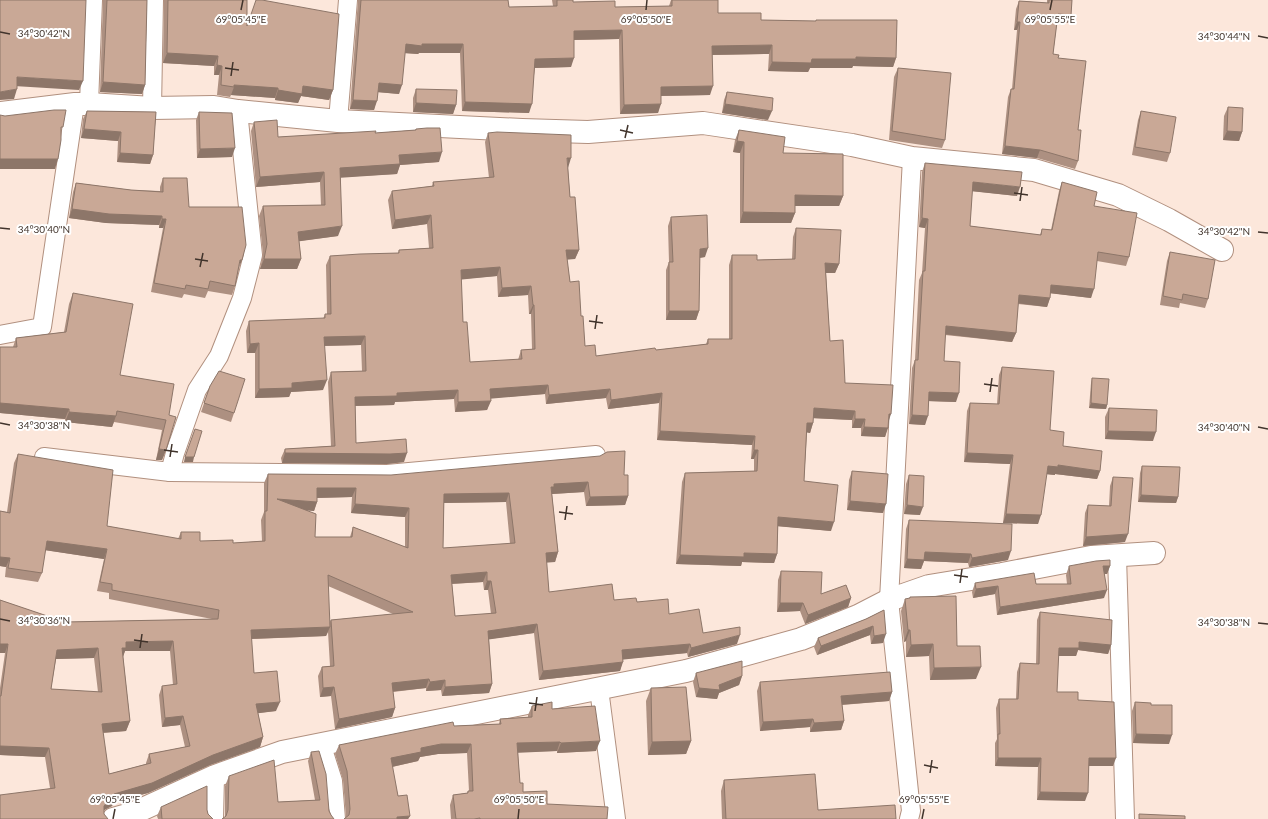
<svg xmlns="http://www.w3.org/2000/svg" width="1268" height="819" font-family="Lato,sans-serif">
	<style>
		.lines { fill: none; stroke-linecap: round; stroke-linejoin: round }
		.street-casing { stroke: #b1907f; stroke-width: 20 }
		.secondary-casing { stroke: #b1907f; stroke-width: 24 }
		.street { stroke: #fff; stroke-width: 18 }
		.secondary { stroke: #fff; stroke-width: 22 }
		.wall { fill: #ad9081; fill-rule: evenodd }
		.shaded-wall { fill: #8d7669 }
		.building { fill: #c9a896; stroke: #8d7669; fill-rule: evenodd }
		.ticks { fill: none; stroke: #41342c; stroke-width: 1.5 }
		.ticks-label { font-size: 10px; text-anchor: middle; fill: #41342c; stroke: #fff; stroke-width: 4; stroke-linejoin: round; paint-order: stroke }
	</style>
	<rect width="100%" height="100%" fill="#fce7db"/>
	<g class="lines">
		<!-- street casing -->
		<g class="street-casing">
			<g id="street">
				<polyline points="89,104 93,0"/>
				<polyline points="152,108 154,0"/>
				<polyline points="338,121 348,0"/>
				<polyline points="0,335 42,327 75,104"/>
				<polyline points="44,457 170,472 387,474 596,455"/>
				<polyline points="170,472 175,453 197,390 219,356 242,298 253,255 238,111"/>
				<polyline points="1117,556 1125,819"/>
				<polyline points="599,689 616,819"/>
				<polyline points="321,743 333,781 336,819"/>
				<polyline points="214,819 215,776"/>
				<polyline points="909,819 911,811 889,600 912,158"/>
			</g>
		</g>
		<!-- secondary casing -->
		<g class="secondary-casing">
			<g id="secondary">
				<polyline points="0,113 75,104 89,104 152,108 214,107 238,111 338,121 522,130 588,132 703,123 852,145 912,158 1034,170 1118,195 1169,220 1222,250"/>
				<polyline points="113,819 134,813 215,776 282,752 686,671 801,639 858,616 889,600 929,586 1002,574 1091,557 1154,553"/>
			</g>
		</g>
		<!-- street -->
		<use href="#street" class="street"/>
		<!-- secondary -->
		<use href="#secondary" class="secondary"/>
	</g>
	<!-- wall -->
	<g class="wall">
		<polygon points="103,0 147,0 145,85 142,94 100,92"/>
		<polygon points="164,0 247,0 247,26 333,90 329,100 301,96 298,103 275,100 275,98 231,95 230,97 217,95 219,75 214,75 214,66 163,63"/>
		<polygon points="358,0 508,0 509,7 553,6 552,0 573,0 573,2 615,7 669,6 671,0 718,0 718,13 761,20 816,21 816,20 896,58 893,67 853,66 852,68 810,68 808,72 768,71 769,54 712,55 710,95 661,96 658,113 620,114 619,39 574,40 571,67 535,68 529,113 462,111 460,53 419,53 418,54 405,53 399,94 378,92 374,110 350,109"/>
		<polygon points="1047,0 1072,0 1071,15 1068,23 1057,22 1053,54 1058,58 1078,130 1078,161 1075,169 1037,158 1002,154 1008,97 1011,89 1012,89 1017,30 1014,30 1016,9 1019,1 1047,3"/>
		<polygon points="898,68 945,140 942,148 889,140 894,77"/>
		<polygon points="416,89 456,105 453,114 413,112 413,98"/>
		<polygon points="727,92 768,120 722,113 724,100"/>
		<polygon points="1228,107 1242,132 1239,141 1223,140 1224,116"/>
		<polygon points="87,111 156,112 153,155 150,164 117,162 118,141 81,138 83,119"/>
		<polygon points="1141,111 1170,153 1167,162 1132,155 1138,120"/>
		<polygon points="199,112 232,157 197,158 196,120"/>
		<polygon points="254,122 278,137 375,133 415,130 416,129 439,162 400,165 397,174 341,177 338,236 299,241 301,259 297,269 260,269 263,254 259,216 263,206 321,205 320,182 256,187 251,131"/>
		<polygon points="739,130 843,196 839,206 795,206 795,213 791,223 740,223 740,153 733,152 735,140"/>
		<path d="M488,133l80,35 2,29 9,53 -4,9h-8l3,23 11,34 4,30 11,10 60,-6 50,-6 2,-5h21v-74l3,-10 25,5 35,-1 1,-22 3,-9 43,36 -4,9h-9l4,68 15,42 44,38 -4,16 -24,-1v-8h-9v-8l-39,-2v5l-3,10 -3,-1 -3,49 27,50 -53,-5 -1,28 -3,9 -32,-1 -1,4 -65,-2 6,-82 3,-9 69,-2v-12h-3l1,-14 -95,-5 2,-37 -51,6 -2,-11 -60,6 -1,-10 -54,4 -4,12 -32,2 -1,-13 -59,3 -1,3 -39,1 1,37 48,19 -17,2 -105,-1 -1,-5 4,-9 46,-3 -3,-64 3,-10 31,-1 -1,-26 -37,1 -1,44 -32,2 -2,5 -34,1v-45h-8l-1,-22 3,-10 74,-2 2,-5h2l-1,-49 4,-9 68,-3 1,-3 30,-2 -2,-24 -35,5 -4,-29 4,-9 40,-5 1,-4 56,-4 -4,-36zM497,276l1,21 30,-2 1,19h2l1,35 -11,1 -3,10 -48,2 -7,-40 -2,-43z"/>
		<polygon points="925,163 1017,196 972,191 970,226 1040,235 1042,229 1051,230 1059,191 1062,182 1094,206 1129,257 1126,266 1097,261 1091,298 1050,293 1050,298 1047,307 1018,304 1016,333 1012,342 945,335 944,361 956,402 929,401 925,425 909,424 912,368 915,360 919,280 922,273 925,228 919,227 922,172"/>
		<polygon points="163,178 189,207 239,268 235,286 232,295 208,291 205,298 184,294 182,298 151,292 163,228 159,228 159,225 106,223 69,218 73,192 76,183 131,190 160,191 160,187"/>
		<polygon points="671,217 705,257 700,258 699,311 696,320 666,320 666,270 669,262 668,226"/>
		<polygon points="1170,252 1208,299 1205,308 1180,303 1179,308 1160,305 1167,261"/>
		<polygon points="73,293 120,375 169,415 166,450 162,460 156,460 162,430 114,422 112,427 65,422 65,419 0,413 0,347 13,347 16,338 64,332 69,304"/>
		<polygon points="1002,367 1063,446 1100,471 1097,479 1055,474 1055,475 1046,474 1038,524 1003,523 1010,464 964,462 967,411 970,403 997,404 999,375"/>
		<polygon points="1092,378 1107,405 1106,409 1089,408 1091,383"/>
		<polygon points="210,386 234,413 231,422 201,412"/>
		<polygon points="1109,408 1153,441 1105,439 1105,417"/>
		<path d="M18,454l89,72 71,13 3,-7 19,9 33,2 29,-2 -1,-21 3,-8v-29l4,-9 123,1h233l4,21 -3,9 -39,1 -2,-14 -32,2 6,58 -3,10h-9l3,30 65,8 23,2 32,12 34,19 34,11 -49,13 -1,-4 -64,6 -3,12 -81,9 -5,-47 -45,6 3,45 -3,9 -47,3 -1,-6 -15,1v-3l-33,4 2,16 -3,9 -57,12 -4,-33 -11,1 -2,-21 4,-9 8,-1 -2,-34 -2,4 -75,3 3,34 22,38 -18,2 5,24 -3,10 -50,18 -62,28 -34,9 -2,4 -8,4 -54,-22 -5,-31 -45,-2v-67l5,-35 -5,-53 65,22 147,-3 -103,-20v-6l-12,-2 7,-32 -59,-9 -3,23 -4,9 -33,-5 1,-10 -6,-1v-55l7,1 7,-49zM352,497l-1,16 54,4v30l-52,-20 -3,10h-35l-7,-27 6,1 3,-9v-4zM506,502l4,42 -67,4 1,-45zM483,582l1,8h4l3,24 -36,2 -3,-32zM328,586l65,28 -62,6 -2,3zM125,651h45l3,34 -11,1 -3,9 3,32 18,-2 5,22 -36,7 -3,9v1l-37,10 -6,-41 23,-2 4,-10 -7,-65zM94,658l4,34 -47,-3 5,-30z"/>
		<polygon points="1142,466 1178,497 1176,503 1138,502 1140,473"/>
		<polygon points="852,471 883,513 847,510 849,480"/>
		<polygon points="909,475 920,515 904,514 906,484"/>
		<polygon points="1113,477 1125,542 1083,546 1085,513 1088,505 1109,506 1110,486"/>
		<polygon points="909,520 1008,560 969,567 968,563 924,561 921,569 904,568 906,529"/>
		<polygon points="1069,566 1110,566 1107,574 1104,574 1104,598 997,615 995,594 973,598 972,592 975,583 1036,584 1067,584 1066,575"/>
		<polygon points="781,571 821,594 851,598 848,607 805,624 800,611 777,612 778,580"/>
		<polygon points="910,597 957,646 976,679 930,680 929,656 906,657 906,641 904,642 901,611 905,599 909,599"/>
		<polygon points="884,610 883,643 871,644 870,635 817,655 814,647 818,638 866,619"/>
		<polygon points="1040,612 1111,645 1108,654 1078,650 1076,656 1058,656 1057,692 1078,700 1113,766 1089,766 1085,801 1037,800 1038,767 995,766 995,743 997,739 996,708 999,699 1016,699 1017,672 1020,663 1036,664 1037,620"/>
		<polygon points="696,673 742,676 739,685 719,693 717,699 696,697 693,682"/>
		<polygon points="760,682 892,692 889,701 842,705 844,721 841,730 810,732 810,727 760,731 757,691"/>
		<polygon points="651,688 691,741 686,754 648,755 646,701"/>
		<polygon points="1135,702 1151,705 1169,744 1133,743 1132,711"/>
		<polygon points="532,706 552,709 596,751 557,753 557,751 518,752 520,783 523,792 547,804 607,819 451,819 450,805 453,795 467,793 468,791 469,791 467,753 438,754 420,757 418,761 392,767 398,796 410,816 408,819 344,819 346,817 343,780 335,754 339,745 454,726 499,724 500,719 528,717 528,715"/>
		<polygon points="311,752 331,815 225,817 225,786 229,776 278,802 315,800 308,761"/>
		<polygon points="724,780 818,810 896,819 722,819 721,791"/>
		<polygon points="161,807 207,810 208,814 213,819 158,819 157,816"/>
	</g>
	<!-- shaded-wall -->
	<g class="shaded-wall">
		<polygon points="1058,14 1071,15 1068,23 1055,22"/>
		<polygon points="1017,22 1020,22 1017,30 1014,30"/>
		<polygon points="622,30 619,39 570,40 574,31"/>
		<polygon points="406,44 463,44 460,53 419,53 418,54 403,53"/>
		<polygon points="772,45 769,54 709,55 712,46"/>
		<polygon points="167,53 218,56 214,66 163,63"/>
		<polygon points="856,57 896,58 893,67 853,66 852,68 810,68 808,72 768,71 772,62 812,59"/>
		<polygon points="574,58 571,67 532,68 535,59"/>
		<polygon points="217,65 222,66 219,75 214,75"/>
		<polygon points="17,77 83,81 79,90 14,86"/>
		<polygon points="103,82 145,85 142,94 100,92"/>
		<polygon points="379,83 402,85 399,94 376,92"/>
		<polygon points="234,85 278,88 275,98 231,95 234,87"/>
		<polygon points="303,86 333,90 329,100 301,96 298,103 275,100 278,90"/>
		<polygon points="713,86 710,95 657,96 661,87"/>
		<polygon points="17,89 14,99 0,100 0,92"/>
		<polygon points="353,100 377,101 374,110 350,109"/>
		<polygon points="465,102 532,104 529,113 462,111"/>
		<polygon points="416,103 456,105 453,114 413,112"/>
		<polygon points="661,104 658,113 620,114 624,105"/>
		<polygon points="725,104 772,111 768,120 722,113"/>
		<polygon points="84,129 121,132 118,141 81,138"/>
		<polygon points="1227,131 1242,132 1239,141 1223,140"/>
		<polygon points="737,141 744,142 740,153 733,152"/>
		<polygon points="1005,146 1040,150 1037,158 1002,154"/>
		<polygon points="235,148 232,157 197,158 200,149"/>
		<polygon points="442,152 439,162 400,165 397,174 337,178 340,168 399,155"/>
		<polygon points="120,153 153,155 150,164 117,162"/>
		<polygon points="567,158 571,158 568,168"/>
		<polygon points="0,159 58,159 55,169 0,169"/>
		<polygon points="324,172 320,182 256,187 260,177"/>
		<polygon points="973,182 1020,187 1017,196 970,191"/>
		<polygon points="795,195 843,196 839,206 791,206"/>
		<polygon points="72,209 162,216 159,225 106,223 69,218"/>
		<polygon points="743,212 795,213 791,223 740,223"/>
		<polygon points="431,215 427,224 392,229 395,220"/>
		<polygon points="922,218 928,219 925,228 919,227"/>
		<polygon points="162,219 166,219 163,228 159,228"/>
		<polygon points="342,226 338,236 294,242 298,232"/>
		<polygon points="708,248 705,257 697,258 700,249"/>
		<polygon points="566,250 579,250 575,259 563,260"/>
		<polygon points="264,259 301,259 297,269 260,269"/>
		<polygon points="240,260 242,260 239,268"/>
		<polygon points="825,263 839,264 835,273 822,273"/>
		<polygon points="500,267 497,276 457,280 461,270"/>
		<polygon points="1051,285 1094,289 1091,298 1048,293"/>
		<polygon points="531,286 528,295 498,297 502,288"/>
		<polygon points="1019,295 1050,298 1047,307 1016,303"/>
		<polygon points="533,305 534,305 531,314 529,314"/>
		<polygon points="669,311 699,311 696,320 666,320"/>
		<polygon points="946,326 1016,333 1012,342 943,334"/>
		<polygon points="365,336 361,345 320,346 324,337"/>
		<polygon points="259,343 255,353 247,353 250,344"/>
		<polygon points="327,380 323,390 291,392 289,397 255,398 259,389 292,383"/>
		<polygon points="548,385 545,394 487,399 490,389"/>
		<polygon points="610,389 606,398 546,404 549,395"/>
		<polygon points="458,390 454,399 395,402 394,405 351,406 355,397 397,393"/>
		<polygon points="929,392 959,393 956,402 926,401"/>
		<polygon points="662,393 659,403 608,409 611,400"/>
		<polygon points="491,401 487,410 455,412 458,402"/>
		<polygon points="0,403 69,409 65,419 0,413"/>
		<polygon points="1091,403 1107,405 1106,409 1089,408"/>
		<polygon points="814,408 855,411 852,420 810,418"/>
		<polygon points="69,412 116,416 112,427 65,422"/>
		<polygon points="889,414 891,414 888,423"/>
		<polygon points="912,415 928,416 925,425 909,424"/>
		<polygon points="855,419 865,419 861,428 852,428"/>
		<polygon points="807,423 813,423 810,433 804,432"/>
		<polygon points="864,427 888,428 885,437 861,436"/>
		<polygon points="660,431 755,436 752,445 657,440"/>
		<polygon points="1108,431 1156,432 1153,441 1105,439"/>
		<polygon points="159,449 166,450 162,460 156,460"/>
		<polygon points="754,450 758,450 754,459 751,459"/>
		<polygon points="285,453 407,453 404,462 387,464 282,463"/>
		<polygon points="967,453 1013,455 1010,464 964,462"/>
		<polygon points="185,457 194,457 193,462 184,462"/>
		<polygon points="1058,465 1100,471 1097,479 1055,474 1055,475 1045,474 1048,466"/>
		<polygon points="588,482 584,492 552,494 551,487 554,484"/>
		<polygon points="317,488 356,488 352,497 314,498"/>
		<polygon points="509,493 506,502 440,503 444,494"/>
		<polygon points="1141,495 1178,497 1176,503 1138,502"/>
		<polygon points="628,496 625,505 586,506 590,497"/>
		<polygon points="277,499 317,502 314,511 274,508"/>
		<polygon points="850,501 886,504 883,513 847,510"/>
		<polygon points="355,504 409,508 405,517 351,513"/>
		<polygon points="907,505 923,507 920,515 904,514"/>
		<polygon points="1006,514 1041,515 1038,524 1003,523"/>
		<polygon points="778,517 834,522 831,531 775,526"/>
		<polygon points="1128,534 1125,542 1083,546 1086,537"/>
		<polygon points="47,541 107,549 104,559 44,550"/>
		<polygon points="1011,551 1008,560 969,567 972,558"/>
		<polygon points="558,552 555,562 542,563 546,553"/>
		<polygon points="925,552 971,554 968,563 924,561 921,569 904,568 907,559"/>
		<polygon points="744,553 777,554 774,563 742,562 741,566 676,564 680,555"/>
		<polygon points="0,557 10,558 6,567 0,566"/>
		<polygon points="1103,566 1110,566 1107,574 1100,574"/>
		<polygon points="487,572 483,582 448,584 451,575"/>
		<polygon points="487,581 491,581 488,590 484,590"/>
		<polygon points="998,586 995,594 973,598 976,589"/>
		<polygon points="1107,590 1104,598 997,615 1000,607"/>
		<polygon points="851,598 848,607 805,624 808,615"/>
		<polygon points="780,603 803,603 800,611 777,612"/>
		<polygon points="537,624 534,633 485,640 488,631"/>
		<polygon points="873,626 870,635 817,655 821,646"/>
		<polygon points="330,627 326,636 247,639 251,630"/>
		<polygon points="908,630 910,630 906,641 904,642"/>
		<polygon points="886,634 883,643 871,644 874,636"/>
		<polygon points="740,635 737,644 688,657 691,648"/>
		<polygon points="173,641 170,651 125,651 123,657 122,648 126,642"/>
		<polygon points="1079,642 1111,645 1108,654 1078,650 1076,656 1056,656 1059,648"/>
		<polygon points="0,644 8,644 5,653 0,653"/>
		<polygon points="690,644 687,653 619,660 622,650"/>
		<polygon points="933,644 929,656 906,657 911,645"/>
		<polygon points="98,648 94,658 54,659 57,650"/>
		<polygon points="623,662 620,671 539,680 543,671"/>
		<polygon points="981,667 976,679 930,680 934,668"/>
		<polygon points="742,676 739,685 719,693 717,699 696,697 699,688 719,685"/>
		<polygon points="429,679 426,688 388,692 392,683"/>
		<polygon points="445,680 441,690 426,691 430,682"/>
		<polygon points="492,684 489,693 442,696 445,687"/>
		<polygon points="334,687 331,696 320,697 323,688"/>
		<polygon points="892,692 889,701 838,705 841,696"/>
		<polygon points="280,702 276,711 252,714 256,704"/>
		<polygon points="395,708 392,717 335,729 339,719"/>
		<polygon points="183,716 180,725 162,727 165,718"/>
		<polygon points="813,719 810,727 760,731 763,722"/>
		<polygon points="130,721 126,731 99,733 102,724"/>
		<polygon points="844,721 841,730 810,732 814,723"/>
		<polygon points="1136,734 1172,735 1169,744 1133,743"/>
		<polygon points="263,737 260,747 210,765 148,793 114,802 112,806 104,810 104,806 108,801 114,794 213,755"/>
		<polygon points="600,741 596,751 557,753 561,743"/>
		<polygon points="691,741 686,754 648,755 652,742"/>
		<polygon points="560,742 557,751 514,753 517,743"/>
		<polygon points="441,744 471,744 467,753 438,754 420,757 418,761 387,768 391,758 421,748"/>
		<polygon points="0,746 49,748 45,757 0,755"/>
		<polygon points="998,758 1041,758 1038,767 995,766"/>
		<polygon points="1089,758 1116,758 1113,766 1086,766"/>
		<polygon points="1040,792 1088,793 1085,801 1037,800"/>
		<polygon points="410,816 408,819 397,819 397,817"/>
	</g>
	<!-- building -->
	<g class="building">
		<polygon points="0,0 86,0 83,81 17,77 17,89 0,92"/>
		<polygon points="107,0 147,0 145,85 103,82"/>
		<polygon points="168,0 247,0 247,26 256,0 262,0 339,14 333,90 303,86 302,94 278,90 278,88 234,85 234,87 221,85 222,66 217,65 218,56 167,53"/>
		<polygon points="361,0 508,0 509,7 557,6 557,0 573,0 573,2 615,1 615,7 672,6 672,0 718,0 718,13 761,13 761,20 816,21 816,20 897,20 896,58 856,57 856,59 812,59 811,63 772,62 772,45 712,46 713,86 661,87 661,104 624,105 622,30 574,31 574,58 535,59 532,104 465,102 463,44 422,44 422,46 406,44 402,85 379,83 377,101 353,100"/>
		<polygon points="1049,0 1072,0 1071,15 1058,14 1053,54 1059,55 1058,58 1086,61 1078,130 1081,130 1078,161 1040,150 1005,146 1011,89 1014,89 1020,22 1017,22 1019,1 1049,3"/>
		<polygon points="898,68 951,73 945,140 892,131"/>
		<polygon points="416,89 457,90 456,105 416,103"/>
		<polygon points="727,92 773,98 772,111 725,104"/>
		<polygon points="1228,107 1243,108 1242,132 1227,131"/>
		<polygon points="54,110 66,110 63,127 61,127 61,140 58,159 0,159 0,115 5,116"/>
		<polygon points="87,111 156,112 153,155 120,153 121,132 84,129"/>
		<polygon points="1141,111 1176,117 1170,153 1135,147"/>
		<polygon points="199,112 232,113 235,148 200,149"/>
		<polygon points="277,120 278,137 376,131 375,133 416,130 416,129 427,128 440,128 442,152 399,155 400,164 340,168 342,226 298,232 301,259 264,259 267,244 263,206 325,205 324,172 260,177 254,122"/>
		<polygon points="739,130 785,137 783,153 843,154 843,196 795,195 795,213 743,212 744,142 737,141"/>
		<path d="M497,132l74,3v23h-4l3,39h5l4,53h-13l4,32 9,-1 2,35h2l2,30 10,-1 1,11 59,-8 1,2 52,-6v-5h24v-84h25v5l38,-1 1,-31 45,2 -2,34 -14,-1 5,78 13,-1 2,43 48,2 -2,29h-2l-1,14 -24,-1 1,-8h-10v-8l-41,-3 -1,15h-6l-3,58 34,4 -4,37 -56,-5 -1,37 -33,-1v4l-64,-2 5,-82 72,-2 1,-21h-4l1,-14 -95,-5 2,-38 -51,7 -1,-11 -61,6 -1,-10 -58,4 1,12 -33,1v-12l-61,3v3l-42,1 1,46 50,-4 1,14 -17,1 -105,-1v-4l50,-3 -4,-74 35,-1 -1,-35 -41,1 3,43 -35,3v5l-33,1v-46l-9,1 -1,-23 76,-3v-4h6l-1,-58 30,-2 39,-1v-3l34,-2 -2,-33 -36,5 -3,-29 42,-5 -1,-4 61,-5 -6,-44zM500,267l2,21 29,-2 2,19h1l1,44 -14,1 1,9 -52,3 -3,-40h-4l-2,-52z"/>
		<polygon points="925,163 1022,172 1020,187 973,182 970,226 1041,235 1042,229 1052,230 1062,182 1097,192 1094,206 1137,213 1129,257 1098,252 1094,289 1051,285 1050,298 1019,295 1016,333 946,326 944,361 960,362 959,393 929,392 928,416 912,415 915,360 918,360 923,271 925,271 928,219 922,218"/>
		<polygon points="163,178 187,178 189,207 242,207 246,245 242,260 240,260 235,286 210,281 208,289 186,285 185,289 154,283 166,219 162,219 162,216 109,214 72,209 76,183 131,190 163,192"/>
		<polygon points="707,215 708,248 700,249 699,311 669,311 669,262 673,262 671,217"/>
		<polygon points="1170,252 1215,260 1208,299 1183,294 1182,300 1163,296"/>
		<polygon points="73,293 133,304 120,375 174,384 169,415 176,417 166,450 159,449 166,420 117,411 116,416 69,412 69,409 0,403 0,347 17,347 16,338 66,332"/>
		<polygon points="1002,367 1054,371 1050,430 1064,432 1063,446 1102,451 1100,471 1058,465 1058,467 1048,466 1041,515 1006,514 1013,455 967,453 970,403 999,404"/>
		<polygon points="219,371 245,379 234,413 204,403 210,386"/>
		<polygon points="1092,378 1109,379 1107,405 1091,403"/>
		<polygon points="1109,408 1157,410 1156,432 1108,431"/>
		<polygon points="195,429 202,431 194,457 185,457"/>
		<path d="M625,451l-1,24h4v21l-38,1 -2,-15 -34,2v3h-3l7,65 -12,1 3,39 63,-8 2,16 22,-2 1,4 31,-3 1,15 30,-5 4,24 37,-6v8l-49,13 -1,-4 -68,6 1,12 -80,9 -6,-47 -49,7 4,53 -47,3v-7l-15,2 -1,-3 -37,4 3,25 -56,11 -5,-32 -11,1 -1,-21 12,-1 -3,-46 82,-8 -85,-37 2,52 -79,3 3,43 23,-2 3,31 -24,2 7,33 -50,18 -61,28 -38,11 1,3 -7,4 -4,5v8l4,5h-108v-24l55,-7 -6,-40 -49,-2v-50h1l7,-52h-8v-44l65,22 153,-3 1,-9 -107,-20v-6l-12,-2 7,-33 -60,-8 -5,32 -34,-5 2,-10 -10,-1v-46l10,2 8,-59 95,16 -6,56 74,13v-7h19v9l33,-1v3l32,-2v-30h2l1,-37 123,1 209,-19 7,-4zM317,488h39l-1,16 54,4 -1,40 -55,-21 -1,10h-37l1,-23 -39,-15 40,3zM509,493l6,50 -72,5 1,-54zM487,572v9h4l5,32 -41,3 -4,-41zM173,641l4,43 -15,2 3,32 18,-2 7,30 -41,8 2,9 -42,11 -7,-50 28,-3 -8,-73h4v-6zM98,648l4,44 -51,-3 6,-39z"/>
		<polygon points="1142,466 1180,467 1178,497 1141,495"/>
		<polygon points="852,471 888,474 886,504 850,501"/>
		<polygon points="909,475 924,476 923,507 907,505"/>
		<polygon points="1113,477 1133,478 1128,534 1086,537 1088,505 1111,506"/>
		<polygon points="909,520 1012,524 1011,551 972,558 971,554 925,552 924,560 907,559"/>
		<polygon points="1110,560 1110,566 1103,566 1107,590 1000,607 998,586 976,589 975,583 1034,573 1036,584 1071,584 1069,566 1096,561"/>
		<polygon points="781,571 822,572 821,594 846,585 851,598 808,615 803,603 780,603"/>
		<polygon points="956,596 957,646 980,646 981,667 934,668 933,644 911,645 910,630 908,630 905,599 910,598 910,597"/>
		<polygon points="884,610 886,634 874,636 873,626 821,646 818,638 866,619"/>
		<polygon points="1040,612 1112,620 1111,645 1079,642 1079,648 1059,648 1057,692 1078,692 1078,700 1114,702 1116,758 1089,758 1088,793 1040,792 1041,758 998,758 998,734 1000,734 999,699 1018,699 1020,663 1039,664"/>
		<polygon points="742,661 742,676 719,685 720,690 699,688 696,673"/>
		<polygon points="890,672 892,692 841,696 844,721 814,723 813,719 763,722 760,682"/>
		<polygon points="686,687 691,741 652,742 651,688"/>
		<polygon points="552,702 552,709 595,706 600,741 561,743 560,742 517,743 520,783 523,783 523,792 547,791 547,804 608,807 607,819 480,819 480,818 474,819 456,819 453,795 468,793 468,791 473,791 471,744 441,744 421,748 421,752 391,758 398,796 407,795 410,816 397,817 397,819 344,819 349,815 350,809 347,771 339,745 453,722 454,726 501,724 500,719 532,717 532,706"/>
		<polygon points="1135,702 1151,703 1151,705 1172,705 1172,735 1136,734"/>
		<polygon points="319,751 326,774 329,811 331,815 334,819 222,819 226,816 228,810 229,776 274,760 278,802 320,800 311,752"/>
		<polygon points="815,774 818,810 895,805 896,819 726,819 724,780"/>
		<polygon points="207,786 207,810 208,814 213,819 162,819 161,807"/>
		<polygon points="1139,814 1185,816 1185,819 1139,819"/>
	</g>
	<!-- ticks -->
	<path class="ticks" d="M241,10l2,-10M646,10l1,-10M1050,10l2,-10M0,32l10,2M1258,36l10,2M225,68l14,2M231,76l2,-14M620,130l13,3M625,138l3,-13M1014,193l14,2M1020,201l2,-14M0,228l10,1M1258,232l10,1M195,259l13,2M200,267l3,-14M589,321l14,2M595,329l2,-14M984,384l14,2M990,392l2,-14M0,423l10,2M1258,427l10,2M164,450l14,2M170,457l2,-13M559,512l14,2M565,520l2,-14M954,575l14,2M960,583l2,-14M0,619l10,2M1258,623l10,1M134,640l14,2M140,648l2,-14M529,703l14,2M535,711l2,-14M924,765l14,3M930,773l2,-13M113,819l2,-10M518,819l1,-10M922,819l2,-10"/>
	<g class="ticks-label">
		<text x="241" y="23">69°05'45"E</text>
		<text x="646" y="23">69°05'50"E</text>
		<text x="1050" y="23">69°05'55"E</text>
		<text x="44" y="37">34°30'42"N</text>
		<text x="1224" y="40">34°30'44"N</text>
		<text x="44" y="233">34°30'40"N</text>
		<text x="1224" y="235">34°30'42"N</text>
		<text x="44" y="429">34°30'38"N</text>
		<text x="1224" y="431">34°30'40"N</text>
		<text x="44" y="624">34°30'36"N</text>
		<text x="1224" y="626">34°30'38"N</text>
		<text x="115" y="803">69°05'45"E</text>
		<text x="519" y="803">69°05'50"E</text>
		<text x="924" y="803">69°05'55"E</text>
	</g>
</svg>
